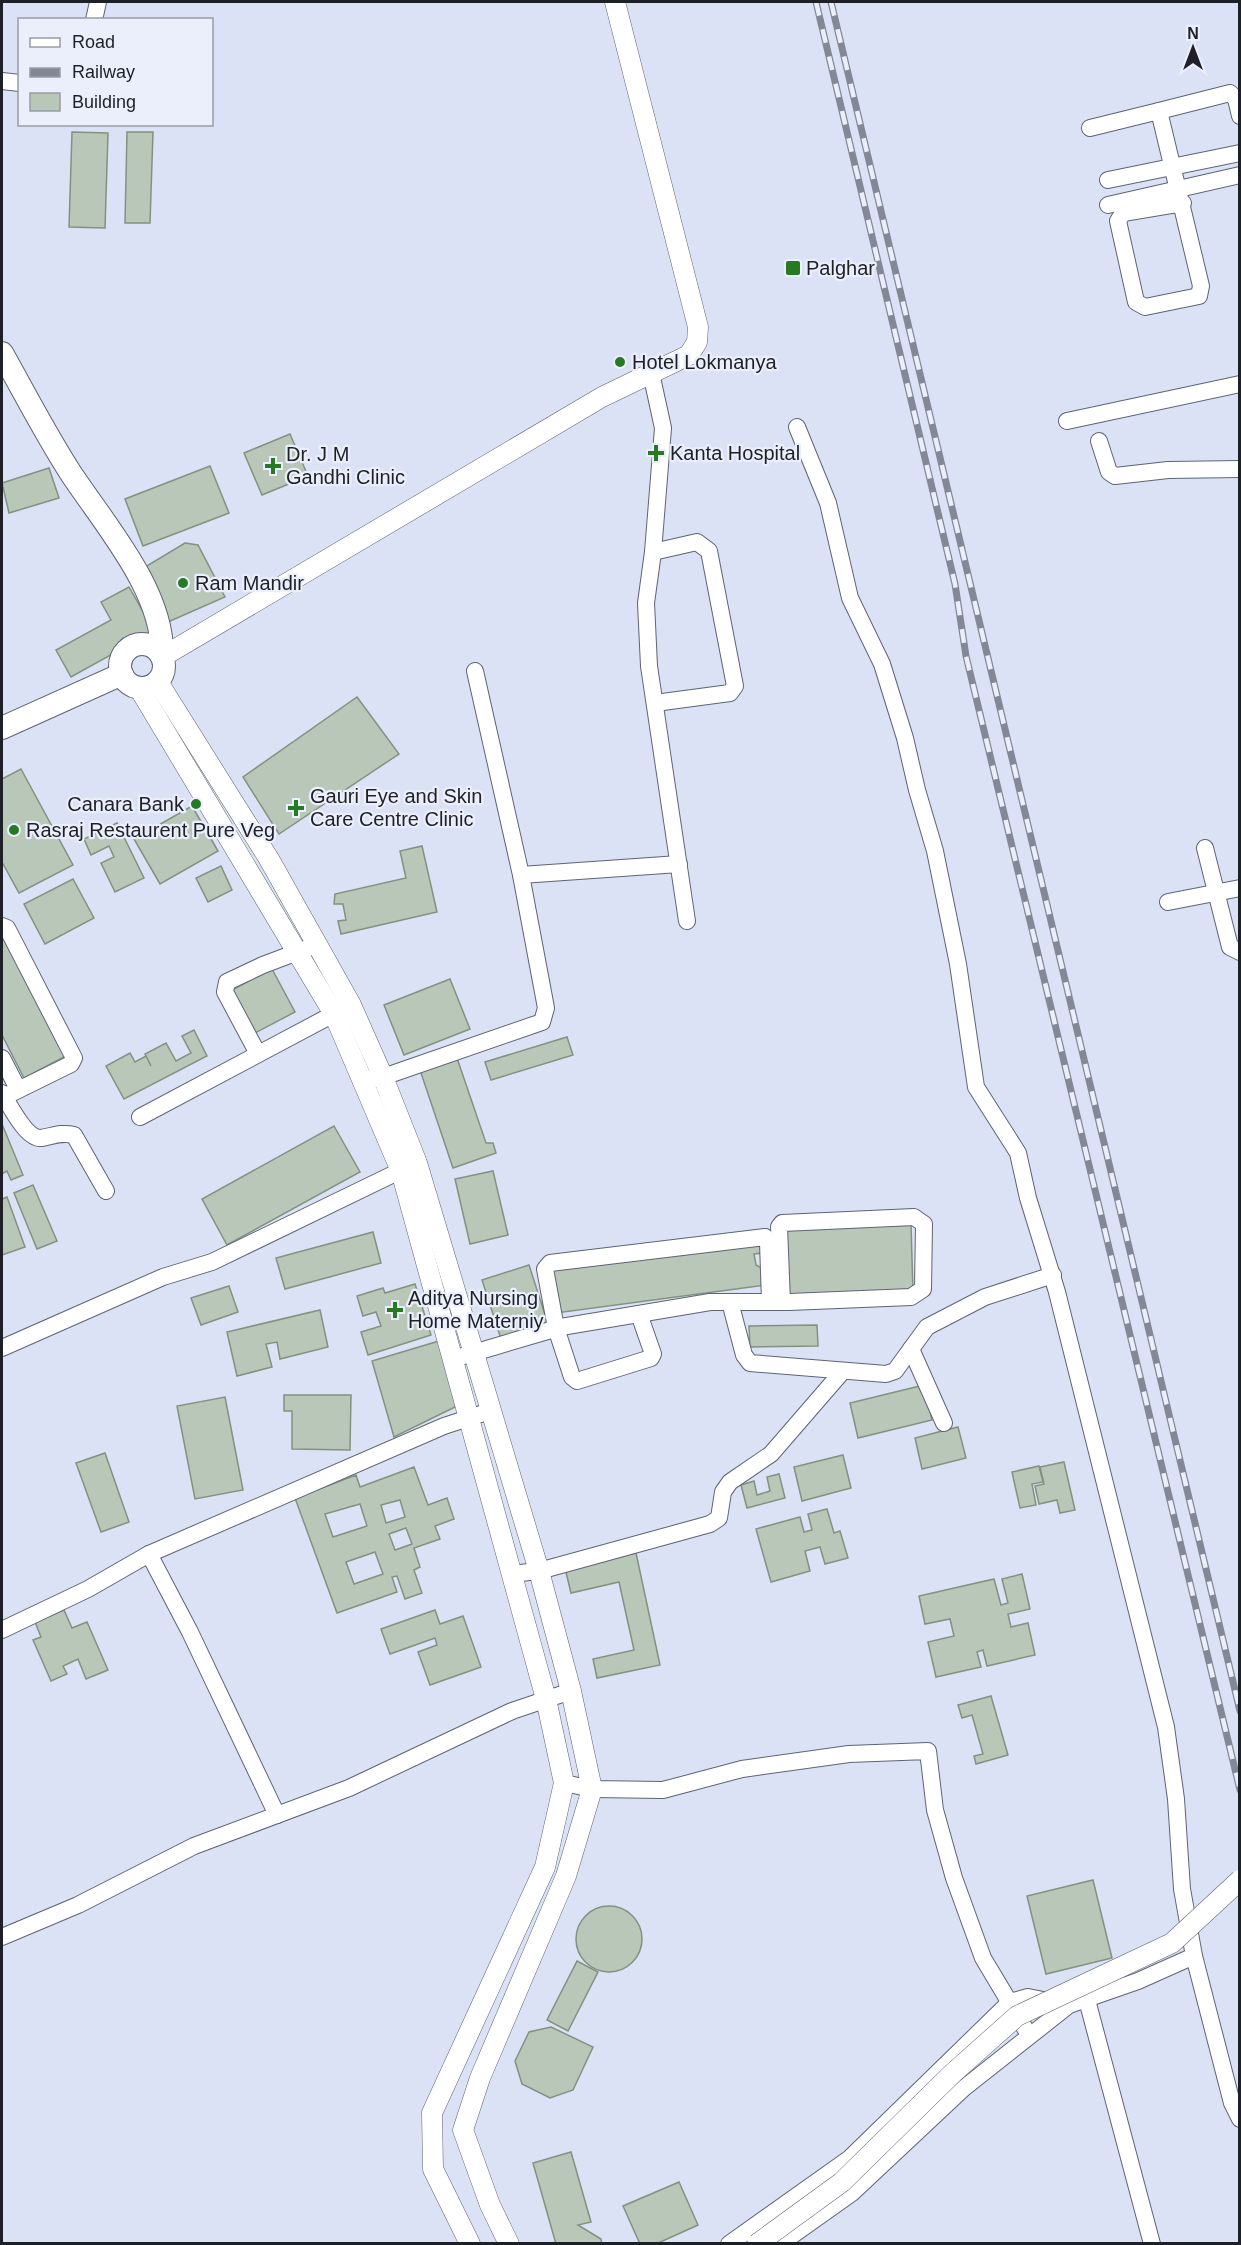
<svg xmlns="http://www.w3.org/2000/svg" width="1241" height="2245" font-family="Arial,sans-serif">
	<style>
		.building { fill: #b8c7b7; stroke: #839181; stroke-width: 1.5; fill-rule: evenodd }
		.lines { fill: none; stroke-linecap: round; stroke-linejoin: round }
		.minor-casing { stroke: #5e6375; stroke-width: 18 }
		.tertiary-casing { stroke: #5e6375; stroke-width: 21 }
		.secondary-casing { stroke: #5e6375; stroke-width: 24 }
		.minor { stroke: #fff; stroke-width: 16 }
		.tertiary { stroke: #fff; stroke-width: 20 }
		.secondary { stroke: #fff; stroke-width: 22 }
		.rail-casing { stroke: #838896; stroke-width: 7 }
		.rail { stroke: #ebeffb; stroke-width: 4.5; stroke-dasharray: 14; stroke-linecap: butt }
		.tertiary-bridge-casing { stroke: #5e6375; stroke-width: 21; stroke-linecap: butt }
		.tertiary-bridge { stroke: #fff; stroke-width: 20 }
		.poi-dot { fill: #277923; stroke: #ebeffb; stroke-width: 2 }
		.labels { text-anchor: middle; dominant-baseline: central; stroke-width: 4.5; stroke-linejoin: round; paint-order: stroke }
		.poi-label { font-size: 20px; fill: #1d2027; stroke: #ebeffb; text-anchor: start }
	</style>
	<rect width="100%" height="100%" fill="#dbe2f6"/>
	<!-- building -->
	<g class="building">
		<polygon points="72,132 108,133 105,228 69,227"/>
		<polygon points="127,132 153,132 150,223 125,223"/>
		<polygon points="290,434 308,476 262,495 244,453"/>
		<polygon points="210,466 229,513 143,546 125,499"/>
		<polygon points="49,468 59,498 9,513 2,483"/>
		<polygon points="185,543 198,545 225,597 168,622 140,570"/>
		<polygon points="129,587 154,631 71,677 56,650 111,620 101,602"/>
		<polygon points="357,697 399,754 279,834 243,777"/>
		<polygon points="21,769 73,865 19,893 2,862 2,779"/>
		<polygon points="192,806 218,851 160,884 134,839"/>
		<polygon points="117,823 144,878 115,892 101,863 114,857 109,846 91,855 84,839"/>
		<polygon points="422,846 437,912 341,934 338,921 346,920 343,904 334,904 335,894 406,878 400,851"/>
		<polygon points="221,866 232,890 208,902 196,878"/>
		<polygon points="73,879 94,918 45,944 24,904"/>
		<polygon points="2,931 66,1056 24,1078 2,1035"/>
		<polygon points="272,969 295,1012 253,1034 230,991"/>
		<polygon points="450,979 470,1029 404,1055 384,1005"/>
		<polygon points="194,1030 207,1056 124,1099 106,1066 130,1053 135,1062 146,1056 151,1066 145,1054 166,1043 176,1061 191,1053 182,1036"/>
		<polygon points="567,1037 573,1055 491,1080 485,1062"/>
		<polygon points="457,1058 486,1143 493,1143 496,1153 453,1168 420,1070"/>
		<polygon points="2,1124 23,1175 11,1180 7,1171 2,1174"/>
		<polygon points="334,1126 360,1172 227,1245 202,1199"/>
		<polygon points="493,1171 508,1235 470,1244 455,1179"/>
		<polygon points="33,1185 57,1241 37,1249 14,1193"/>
		<polygon points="7,1197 25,1247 2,1255 2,1199"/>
		<polygon points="911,1224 913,1293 788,1298 785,1228"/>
		<polygon points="373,1232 381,1263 285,1289 276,1258"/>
		<polygon points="764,1241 763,1253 754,1254 756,1265 764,1269 766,1285 556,1313 551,1270"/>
		<polygon points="529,1265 548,1324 501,1339 482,1280"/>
		<polygon points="415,1284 431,1335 368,1355 361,1332 381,1326 376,1312 363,1316 357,1296 383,1288 385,1293"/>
		<polygon points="229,1286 238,1312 201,1325 191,1298"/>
		<polygon points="320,1310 328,1347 280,1359 277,1342 266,1344 272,1367 237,1376 227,1332"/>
		<polygon points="817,1325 818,1346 750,1347 749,1326"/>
		<polygon points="439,1341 459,1405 394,1437 372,1361"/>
		<polygon points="924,1385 932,1420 858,1438 850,1403"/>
		<polygon points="284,1395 351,1395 350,1450 292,1449 292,1411 284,1411"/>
		<polygon points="225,1397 243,1490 195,1499 177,1406"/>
		<polygon points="958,1427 966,1458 922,1469 915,1438"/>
		<polygon points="105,1453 129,1522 101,1532 76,1463"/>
		<polygon points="843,1455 851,1488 802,1501 794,1467"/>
		<polygon points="1064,1462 1075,1510 1060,1513 1057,1500 1039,1504 1035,1486 1044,1484 1040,1467"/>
		<polygon points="1039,1466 1043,1482 1032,1484 1036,1505 1020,1508 1012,1472"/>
		<path d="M414,1467l14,38 19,-7 7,21 -19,7 5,13 -26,9 6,19 -6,3 8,23 -17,6 -8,-23 -5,1 5,15 -60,21 -42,-115 61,-23 4,12zM400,1500l5,17 -19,6 -5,-18zM360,1504l7,22 -34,11 -8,-23zM406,1528l6,16 -17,6 -6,-16zM375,1552l8,22 -29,10 -8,-22z"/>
		<polygon points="779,1474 785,1498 747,1508 741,1485 754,1481 757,1495 770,1491 767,1477"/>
		<polygon points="827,1509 834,1533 840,1531 848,1558 825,1564 820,1547 805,1551 810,1571 771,1582 756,1529 800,1517 804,1532 812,1530 808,1514"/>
		<polygon points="636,1553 660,1665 597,1678 593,1659 634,1650 619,1582 571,1593 565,1568"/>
		<polygon points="1022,1574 1030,1609 1008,1614 1011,1627 1028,1623 1035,1655 987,1666 983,1650 977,1652 981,1667 936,1677 928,1642 954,1636 950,1619 925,1624 919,1596 994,1579 1001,1605 1008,1603 1002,1579"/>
		<polygon points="64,1610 72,1628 87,1622 108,1670 86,1679 78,1659 63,1666 67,1674 51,1681 33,1640 41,1637 35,1622"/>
		<polygon points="435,1610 440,1624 463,1616 481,1667 430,1685 418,1652 437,1645 435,1638 390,1654 381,1629"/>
		<polygon points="991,1696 1008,1755 976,1764 974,1756 983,1754 972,1715 962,1718 958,1705"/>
		<polygon points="1093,1880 1112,1958 1046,1974 1027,1896"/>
		<circle cx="609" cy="1939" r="33"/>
		<polygon points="577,1961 598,1972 568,2031 547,2020"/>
		<polygon points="551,2027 593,2047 573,2090 550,2098 522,2084 515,2061 529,2032"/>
		<polygon points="571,2152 591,2222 578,2225 601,2239 602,2244 556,2244 533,2163"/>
		<polygon points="679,2182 698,2225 656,2244 640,2244 623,2206"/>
	</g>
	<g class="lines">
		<!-- minor casing -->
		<g class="minor-casing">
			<g id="minor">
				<polyline points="94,20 98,2"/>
				<polyline points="2,81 20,83"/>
				<polyline points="1159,111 1230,93 1236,99 1240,116"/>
				<polyline points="1090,128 1159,111 1201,286 1199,296 1145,307 1136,302 1118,221 1123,213 1183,203"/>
				<polyline points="1108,180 1240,153"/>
				<polyline points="1108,205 1240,175"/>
				<polyline points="651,373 663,428 653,552 646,603 649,666 687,921"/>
				<polyline points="1067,421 1240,384"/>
				<polyline points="797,427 828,503 850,598 882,664 905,738 917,790 935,851 958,964 976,1087 1018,1153 1028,1198 1057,1292 1166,1727 1176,1799 1182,1889 1194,1956 1232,2103 1240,2119"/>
				<polyline points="1099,441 1109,472 1115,476 1168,470 1240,469"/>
				<polyline points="653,552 697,542 709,551 735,686 730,693 655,703"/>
				<polyline points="475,671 521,875"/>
				<polyline points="1205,848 1230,947 1240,952"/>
				<polyline points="1168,902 1240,888"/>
				<polyline points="2,926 7,928 74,1058 71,1064 4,1097"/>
				<polyline points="257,1052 225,992 227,982 263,965 316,945"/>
				<polyline points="2,1058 18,1089"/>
				<polyline points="363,1080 383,1077 542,1022 546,1008 521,875 679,864"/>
				<path d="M2,1093c7,11 24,46 39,45 12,-2 20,-6 33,-3l32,56"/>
				<polyline points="140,1117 345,1008"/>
				<polyline points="730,1302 744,1355 750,1363 886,1374 895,1371 927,1327 985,1297 1053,1275"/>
				<polyline points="639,1314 653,1354 651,1358 577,1381 572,1377 556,1328 545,1269 550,1263 765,1237 768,1242 770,1302"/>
				<polyline points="2,1348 163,1277 212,1262 410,1166"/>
				<polyline points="911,1349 944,1423"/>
				<path d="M453,1359l108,-32 149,-25c27,0 53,0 79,0l122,-5 12,-8 1,-65 -10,-7 -132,6 -3,4 3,75"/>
				<polyline points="149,1554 190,1632 277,1815"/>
				<polyline points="511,1574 539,1571 710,1524 719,1518 723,1492 730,1482 771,1454 842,1372"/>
				<polyline points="2,1630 88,1589 149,1554 444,1426 490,1411"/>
				<polyline points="564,1783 592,1789 663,1790 742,1769 849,1754 928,1751 935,1810 954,1878 983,1958 1029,2035"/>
				<polyline points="2,1937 78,1905 194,1846 349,1788 512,1711 571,1691"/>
				<polyline points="1087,2000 1152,2244"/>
				<polyline points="729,2244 850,2158 1010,2002 1028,1997 1053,2002"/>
				<polyline points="780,2244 852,2193 964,2088 1069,2005 1138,1981 1194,1956"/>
			</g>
		</g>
		<!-- tertiary casing -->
		<g class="tertiary-casing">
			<g id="tertiary">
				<polyline points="162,657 602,397 689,355 697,342 698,327 615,2"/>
				<polyline points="158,682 269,859 351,1005 383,1077 417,1163 539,1571 571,1691 592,1789 566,1876 480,2078 463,2130 490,2205 509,2244"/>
				<polyline points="139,688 334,1014 401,1171 546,1699 564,1783 545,1867 432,2113 433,2169 470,2244"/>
			</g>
		</g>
		<!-- secondary casing -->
		<g class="secondary-casing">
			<g id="secondary">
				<path d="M2,353c22,39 43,80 68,119 34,52 95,120 92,185"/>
				<circle cx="142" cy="666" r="22"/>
				<polyline points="2,728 122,674"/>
			</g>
		</g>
		<!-- minor -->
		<use href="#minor" class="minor"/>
		<!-- tertiary -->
		<use href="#tertiary" class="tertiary"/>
		<!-- secondary -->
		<use href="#secondary" class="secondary"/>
		<!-- rail casing -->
		<g class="rail-casing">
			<g id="rail">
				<polyline points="816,2 955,584 966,656 1240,1790"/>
				<polyline points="831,2 1240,1711"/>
			</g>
		</g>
		<!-- rail -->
		<use href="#rail" class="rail"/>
		<!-- tertiary-bridge casing -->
		<g class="tertiary-bridge-casing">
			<polyline id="tertiary-bridge" points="757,2244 842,2182 953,2073 1017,2016 1172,1943 1240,1880"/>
		</g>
		<!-- tertiary-bridge -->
		<use href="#tertiary-bridge" class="tertiary-bridge"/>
	</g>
	<!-- markers -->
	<g class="poi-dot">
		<rect x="785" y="260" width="16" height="16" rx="3"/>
		<circle cx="620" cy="362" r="6"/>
		<path d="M653 444h6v6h6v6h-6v6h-6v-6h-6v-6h6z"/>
		<path d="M270 457h6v6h6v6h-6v6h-6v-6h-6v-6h6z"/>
		<circle cx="183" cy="583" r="6"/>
		<circle cx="196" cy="804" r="6"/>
		<path d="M293 799h6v6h6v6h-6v6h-6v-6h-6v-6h6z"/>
		<circle cx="14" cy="830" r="6"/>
		<path d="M392 1301h6v6h6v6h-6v6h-6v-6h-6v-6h6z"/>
	</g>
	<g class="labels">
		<!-- poi labels -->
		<g class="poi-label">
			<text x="806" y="268">Palghar</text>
			<text x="632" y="362">Hotel Lokmanya</text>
			<text x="670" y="453">Kanta Hospital</text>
			<text x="286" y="454">Dr. J M<tspan x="286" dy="23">Gandhi Clinic</tspan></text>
			<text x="195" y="583">Ram Mandir</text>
			<text x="310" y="796">Gauri Eye and Skin<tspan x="310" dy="23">Care Centre Clinic</tspan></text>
			<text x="184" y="804" text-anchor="end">Canara Bank</text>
			<text x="26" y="830">Rasraj Restaurent Pure Veg</text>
			<text x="408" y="1298">Aditya Nursing<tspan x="408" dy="23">Home Materniy</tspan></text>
		</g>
	</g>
	<!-- border -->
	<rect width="1241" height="2245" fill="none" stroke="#1d2027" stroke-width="6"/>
	<!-- legend -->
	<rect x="18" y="18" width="195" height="108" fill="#ebeffb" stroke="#999ca6" stroke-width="1.5"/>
	<rect x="30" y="38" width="30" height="9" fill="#ffffff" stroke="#999ca6" stroke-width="1.5"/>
	<text x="72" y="48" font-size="18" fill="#1d2027">Road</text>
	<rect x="30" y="68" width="30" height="9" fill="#838896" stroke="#999ca6" stroke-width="1.5"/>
	<text x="72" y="78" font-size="18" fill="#1d2027">Railway</text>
	<rect x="30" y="93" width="30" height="18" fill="#b8c7b7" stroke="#999ca6" stroke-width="1.5"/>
	<text x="72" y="108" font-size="18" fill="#1d2027">Building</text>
	<!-- north arrow -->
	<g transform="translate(1193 48)" stroke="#ebeffb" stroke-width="4.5" paint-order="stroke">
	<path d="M0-4.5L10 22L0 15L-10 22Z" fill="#1d2027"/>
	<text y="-9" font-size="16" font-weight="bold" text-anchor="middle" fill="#1d2027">N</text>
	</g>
</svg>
